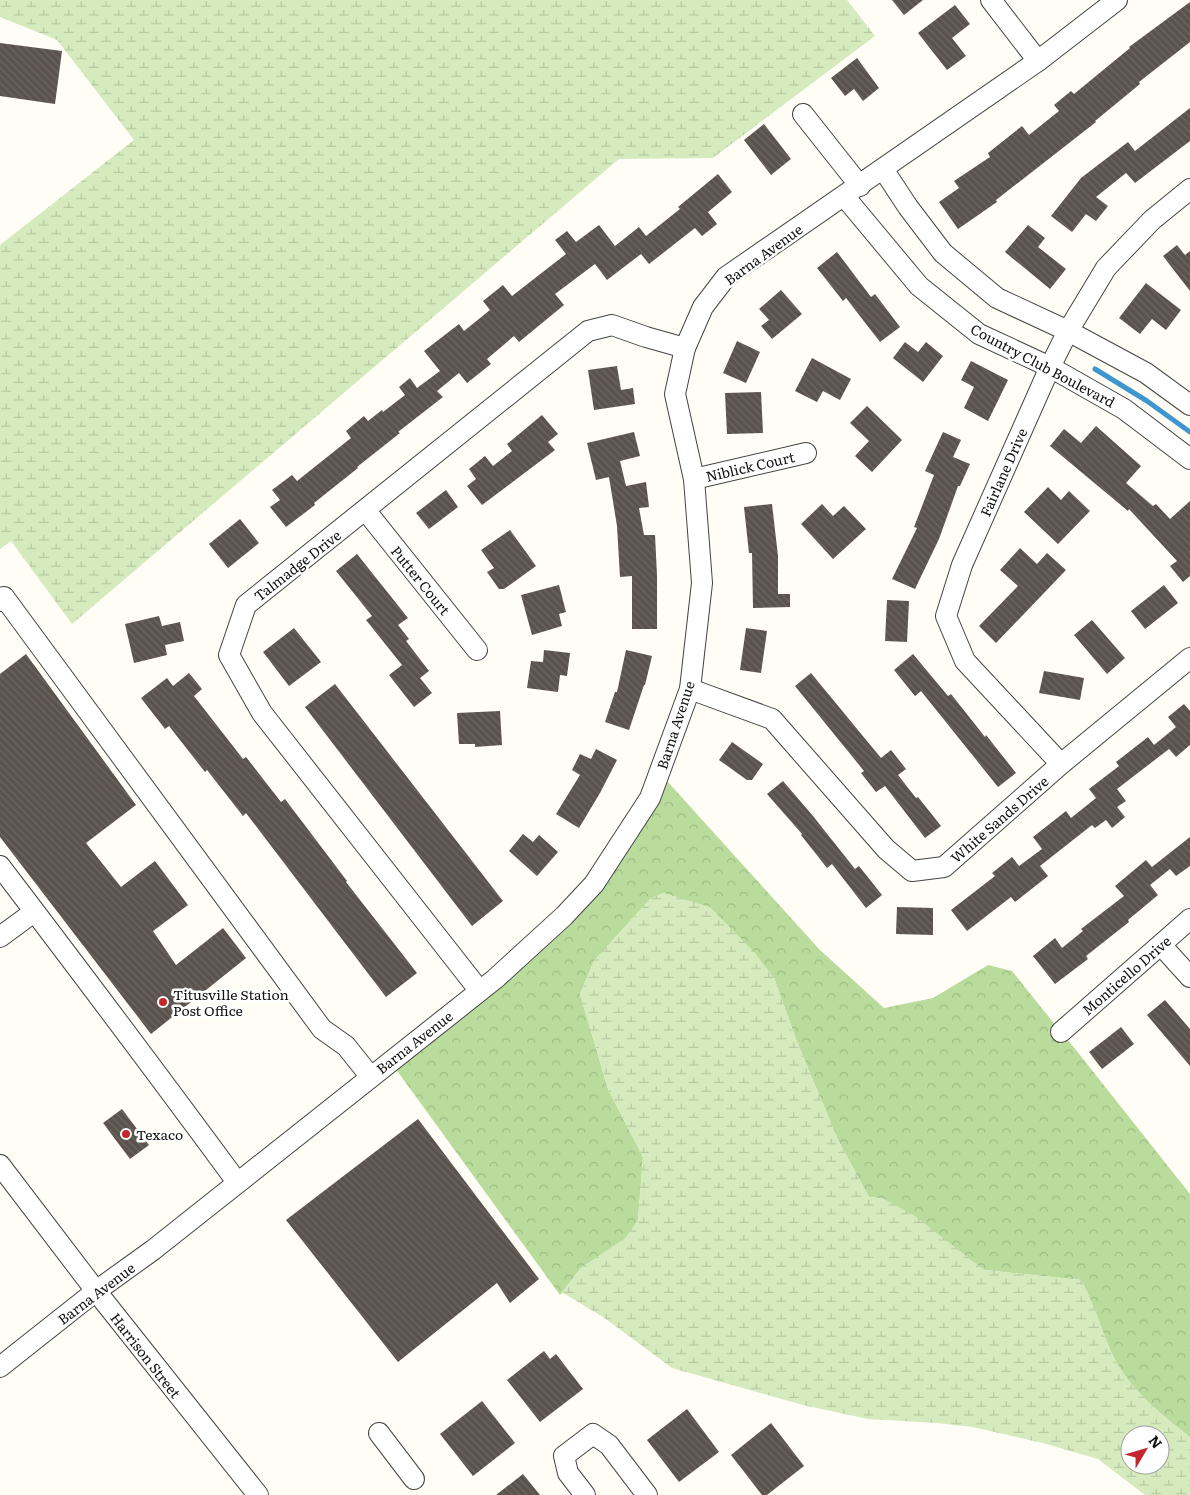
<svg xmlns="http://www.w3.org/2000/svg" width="1190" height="1495" font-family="Literata,serif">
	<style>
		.forest { fill: url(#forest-crowns) }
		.wetland { fill: url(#wetland-marsh); fill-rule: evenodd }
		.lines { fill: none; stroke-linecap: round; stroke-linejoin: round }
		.stream { stroke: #3f96cf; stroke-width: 5 }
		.building { fill: url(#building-back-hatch) }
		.minor-casing { stroke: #444; stroke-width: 22 }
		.minor { stroke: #fff; stroke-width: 20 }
		.poi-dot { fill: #c4262e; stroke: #fff; stroke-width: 2 }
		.labels { text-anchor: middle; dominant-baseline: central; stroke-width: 5; stroke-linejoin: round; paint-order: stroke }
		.street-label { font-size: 14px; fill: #111; stroke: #fff }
		.poi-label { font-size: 14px; fill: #111; stroke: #fff; text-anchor: start }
	</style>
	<defs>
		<pattern id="forest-crowns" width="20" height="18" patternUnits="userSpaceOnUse" patternTransform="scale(1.25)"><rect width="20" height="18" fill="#b9dc9c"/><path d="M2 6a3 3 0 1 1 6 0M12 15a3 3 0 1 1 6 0" fill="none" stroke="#9ebc85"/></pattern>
		<pattern id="wetland-marsh" width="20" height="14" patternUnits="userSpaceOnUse" patternTransform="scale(1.25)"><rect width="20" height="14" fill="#d5ebbd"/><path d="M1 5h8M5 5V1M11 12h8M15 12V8" fill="none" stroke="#b6c8a1"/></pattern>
		<pattern id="building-back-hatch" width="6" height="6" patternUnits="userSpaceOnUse" patternTransform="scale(1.25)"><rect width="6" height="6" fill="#5a524d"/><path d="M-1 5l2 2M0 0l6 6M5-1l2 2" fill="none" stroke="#6d6662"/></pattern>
	</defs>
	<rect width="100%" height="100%" fill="#fffdf5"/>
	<!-- forest -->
	<path class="forest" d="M667,781l153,169 64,58 49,-10 55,-33 24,6 44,55 -7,6 11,12 6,-6 10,12 114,144v243c-30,-23 -61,-48 -78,-83 -11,-25 -18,-50 -31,-74l-97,-10 -100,-71 -15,-2 -31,-57 -41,-98 -23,-64 -98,-81 -13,-4 -13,6 -56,62 -14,33 28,95 35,68 -5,63 -12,18 -45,30 -21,27 -165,-227 105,-83z"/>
	<!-- wetland -->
	<g class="wetland">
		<polygon points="0,0 847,0 875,36 713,158 619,159 72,624 11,541 0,549 0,245 134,140 57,40 0,17"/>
		<path d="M663,893l47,14 45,46 19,25 23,64 41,98 31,57 15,2 31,17 69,54 97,10c13,24 20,49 31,74 17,35 48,60 78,83v58h-45l-47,-36 -55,-16 -71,-16 -35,-4 -69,-4 -65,-14 -131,-37 -69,-51 -40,-24 -3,2 21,-27 45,-30 12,-18 5,-63 -35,-68 -28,-95 14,-33 56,-62zM1130,1435h30v30h-30z"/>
	</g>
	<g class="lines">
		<!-- stream -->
		<polyline class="stream" points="1095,369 1147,401 1190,432"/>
	</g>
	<!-- building -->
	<g class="building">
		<polygon points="892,0 923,0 904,15"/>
		<polygon points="1190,2 1190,42 1139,82 1140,84 1095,121 1096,122 996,200 997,202 958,229 939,202 959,188 954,181 990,157 988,153 1022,126 1029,135 1059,111 1054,105 1071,91 1074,94 1130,48 1129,47"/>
		<polygon points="955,5 970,24 952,38 966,56 947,70 918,33"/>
		<polygon points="0,43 62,51 55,104 0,96"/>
		<polygon points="857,58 879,88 863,101 854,89 845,96 831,78"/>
		<polygon points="1190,108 1190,141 1135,183 1126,173 1096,197 1108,206 1096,221 1086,214 1072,232 1051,216 1081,178 1128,142 1135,151"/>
		<polygon points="764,124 791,159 771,175 744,140"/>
		<polygon points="718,174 732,192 708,212 717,224 702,236 695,228 649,264 641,254 607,280 595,264 555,294 564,305 519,342 514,336 487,359 491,364 467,383 459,373 437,391 443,397 398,432 400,433 357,467 358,468 314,503 315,505 286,527 270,507 280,500 272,490 292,475 297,481 351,438 346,431 364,416 368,421 382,410 383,412 405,395 399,387 410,378 417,388 440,371 424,351 459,324 464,331 490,310 483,301 503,285 512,296 566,254 555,240 567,231 576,242 599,225 615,246 639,227 646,236 680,209 678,207"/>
		<polygon points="1028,225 1045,238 1038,247 1066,269 1050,289 1005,252"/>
		<polygon points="1177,245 1185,255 1190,251 1190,291 1163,256"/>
		<polygon points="837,252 871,297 875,294 900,327 880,342 846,298 843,301 817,268"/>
		<polygon points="1146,283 1181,310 1166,330 1152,319 1140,334 1119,318"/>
		<polygon points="781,290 802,314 772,339 761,326 769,320 759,309"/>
		<polygon points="737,341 760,352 746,383 723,373"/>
		<polygon points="905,342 918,352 926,342 943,356 923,382 893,358"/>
		<polygon points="812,358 851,379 840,400 823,391 817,402 795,391"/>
		<polygon points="971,361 1008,380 988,421 964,408 974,387 961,380"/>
		<polygon points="617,366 621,390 633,388 635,404 594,410 588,370"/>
		<polygon points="761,392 763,433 727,434 725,393"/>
		<polygon points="867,406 902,440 872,472 855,456 869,441 850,423"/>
		<polygon points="542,415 558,434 548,442 555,450 482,505 467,486 476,479 469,469 485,456 493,466 512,451 507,444"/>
		<polygon points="1096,426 1141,466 1126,483 1153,506 1156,504 1170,519 1190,501 1190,576 1183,582 1170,566 1177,561 1129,509 1128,511 1050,446 1064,429 1081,443"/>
		<polygon points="634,432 640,456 620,461 626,486 646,482 649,507 639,508 644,535 655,535 657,575 657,629 632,629 632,576 620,577 617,526 609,477 596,480 587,443"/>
		<polygon points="943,432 961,440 953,457 970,464 960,486 958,486 939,539 915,589 892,579 917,528 914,527 934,475 925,471"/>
		<polygon points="1048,487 1061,500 1069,491 1090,511 1058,544 1024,512"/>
		<polygon points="446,490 458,507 429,529 416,513"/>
		<polygon points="772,504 778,556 778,594 790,594 790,607 753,608 752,553 749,553 744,507"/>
		<polygon points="822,504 833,516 844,506 866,529 833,559 801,524"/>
		<polygon points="240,519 259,543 228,568 209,544"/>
		<polygon points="510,530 536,566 504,589 499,589 487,572 494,568 481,550"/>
		<polygon points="1020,548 1037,564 1047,553 1066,570 996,643 979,626 1018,586 1000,570"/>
		<polygon points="357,554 408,618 398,625 409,639 406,641 429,671 420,678 432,693 414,707 389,675 402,665 366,620 372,616 336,571"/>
		<polygon points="559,585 566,612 559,614 562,626 532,635 521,595"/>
		<polygon points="1164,585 1178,603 1145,629 1131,611"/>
		<polygon points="887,600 909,601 907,642 885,641"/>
		<polygon points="159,616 162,626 180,622 184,641 165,645 167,655 134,663 125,624"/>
		<polygon points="1092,620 1125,658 1107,674 1074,635"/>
		<polygon points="294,628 321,662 289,686 263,652"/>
		<polygon points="746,628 767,631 761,673 740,670"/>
		<polygon points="544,650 570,653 567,676 560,675 558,692 527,688 531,661 543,662"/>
		<polygon points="626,650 652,656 645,685 644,685 629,730 605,722 615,692 617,692"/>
		<polygon points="26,654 136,805 86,843 121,887 155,861 188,905 153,931 176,965 223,928 246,958 151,1034 0,837 0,674"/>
		<polygon points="913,654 948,696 951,694 985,737 986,735 1016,773 998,787 921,691 915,696 894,670"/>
		<polygon points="1044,671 1084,678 1080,700 1039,693"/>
		<polygon points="189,673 202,689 194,696 243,759 246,757 281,802 285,799 347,881 346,882 417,973 386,997 246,813 243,816 207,770 205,772 169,726 165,729 141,698 167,678 173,686"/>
		<polygon points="811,673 881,758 891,750 906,769 898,775 916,798 918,797 941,826 925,838 885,786 876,792 861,773 864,771 795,686"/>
		<polygon points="335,684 503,901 472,926 305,707"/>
		<polygon points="1184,704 1190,711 1190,745 1176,757 1169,749 1117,789 1126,801 1117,807 1125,817 1112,828 1106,820 1095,828 1092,825 1040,866 1048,876 1015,902 1011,897 967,931 951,910 995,876 992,873 1012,857 1019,866 1042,849 1033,837 1066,811 1071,818 1096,798 1089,789 1119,766 1116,762 1148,737 1154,745 1176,727 1168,717"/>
		<polygon points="500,711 502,745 475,747 475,744 459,744 457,713"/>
		<polygon points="732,742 763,764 752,780 747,780 719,760"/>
		<polygon points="596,749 617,760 600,793 579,828 556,814 580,775 572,770 580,754 591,759"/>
		<polygon points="783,781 813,816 855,869 859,866 882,895 866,908 832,864 827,868 801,835 802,834 767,794"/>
		<polygon points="523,834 533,842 539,835 558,852 537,876 509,851"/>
		<polygon points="1190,837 1190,866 1176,876 1170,869 1150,885 1158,895 1128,920 1129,922 1086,956 1088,959 1055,984 1033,956 1055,938 1062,948 1083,931 1081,929 1124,896 1115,886 1146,860 1152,867"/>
		<polygon points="897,907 933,908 933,935 896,934"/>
		<polygon points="1165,1000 1190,1029 1190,1066 1147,1015"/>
		<polygon points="1121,1027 1134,1044 1102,1069 1089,1052"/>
		<polygon points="122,1109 149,1145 130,1159 103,1123"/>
		<polygon points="418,1119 539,1279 510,1303 497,1283 398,1362 286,1220"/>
		<polygon points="544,1351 550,1359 556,1354 583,1389 540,1422 507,1380"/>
		<polygon points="482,1401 515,1443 473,1476 440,1434"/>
		<polygon points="687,1409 719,1452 679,1482 647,1440"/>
		<polygon points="771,1423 804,1466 767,1495 762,1495 731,1455"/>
		<polygon points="523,1474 540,1495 496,1495"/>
	</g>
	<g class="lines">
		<!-- minor casing -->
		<g class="minor-casing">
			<g id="minor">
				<polyline points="991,0 1038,61"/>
				<polyline points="803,114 860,186"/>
				<polyline points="883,169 908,207 943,253 997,298 1068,331 1146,373 1190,405"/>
				<polyline points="844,196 919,286 979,334 1050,367 1124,409 1190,459"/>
				<polyline points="694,479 806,453"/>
				<polyline points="366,511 477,650"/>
				<polyline points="0,601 4,597 322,1029 346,1046 370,1076"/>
				<polyline points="690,689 772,719 886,849 912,871 944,867 1061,764 1190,658"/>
				<polyline points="1061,764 965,661 946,616 962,565 1050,367 1068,331 1106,268 1152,220 1190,189"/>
				<path d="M0,866c80,105 159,210 237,316"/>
				<polyline points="0,937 34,912"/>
				<polyline points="1161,945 1190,977"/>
				<polyline points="479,990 262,713 229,655 246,605 588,331 612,325 646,337 685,348"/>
				<polyline points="1061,1032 1190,919"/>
				<polyline points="0,1165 96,1291 258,1495"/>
				<polyline points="0,1367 96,1291 153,1250 495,979 564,916 594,884 650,798 690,689 702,583 694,479 675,394 685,348 703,307 726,277 1038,61 1117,0"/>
				<polyline points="379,1433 414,1479"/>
				<polyline points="585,1495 568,1473 564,1456 593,1434 609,1445 647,1495"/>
			</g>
		</g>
		<!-- minor -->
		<use href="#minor" class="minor"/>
	</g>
	<!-- markers -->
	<g class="poi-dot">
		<circle cx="163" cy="1002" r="5"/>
		<circle cx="126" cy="1134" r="5"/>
	</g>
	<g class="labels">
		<!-- street labels -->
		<g class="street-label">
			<text transform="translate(763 254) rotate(-36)">Barna Avenue</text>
			<text transform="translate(1043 365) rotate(28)">Country Club Boulevard</text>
			<text transform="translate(750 466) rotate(-13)">Niblick Court</text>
			<text transform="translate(1003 472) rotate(-66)">Fairlane Drive</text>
			<text transform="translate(297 565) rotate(-38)">Talmadge Drive</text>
			<text transform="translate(421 580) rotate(51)">Putter Court</text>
			<text transform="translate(675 725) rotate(-72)">Barna Avenue</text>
			<text transform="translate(999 819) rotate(-41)">White Sands Drive</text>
			<text transform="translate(1126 975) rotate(-41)">Monticello Drive</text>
			<text transform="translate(414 1042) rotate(-38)">Barna Avenue</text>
			<text transform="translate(96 1293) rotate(-37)">Barna Avenue</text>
			<text transform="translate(146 1355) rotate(52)">Harrison Street</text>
		</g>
		<!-- poi labels -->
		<g class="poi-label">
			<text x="173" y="994">Titusville Station<tspan x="173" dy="16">Post Office</tspan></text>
			<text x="136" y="1134">Texaco</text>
		</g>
	</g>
	<!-- north arrow -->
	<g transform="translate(1145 1450) rotate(52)"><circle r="24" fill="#ffffff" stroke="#a0a0a0"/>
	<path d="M0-4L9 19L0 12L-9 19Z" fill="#c4262e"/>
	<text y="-8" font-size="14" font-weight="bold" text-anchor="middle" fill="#111111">N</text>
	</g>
</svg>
